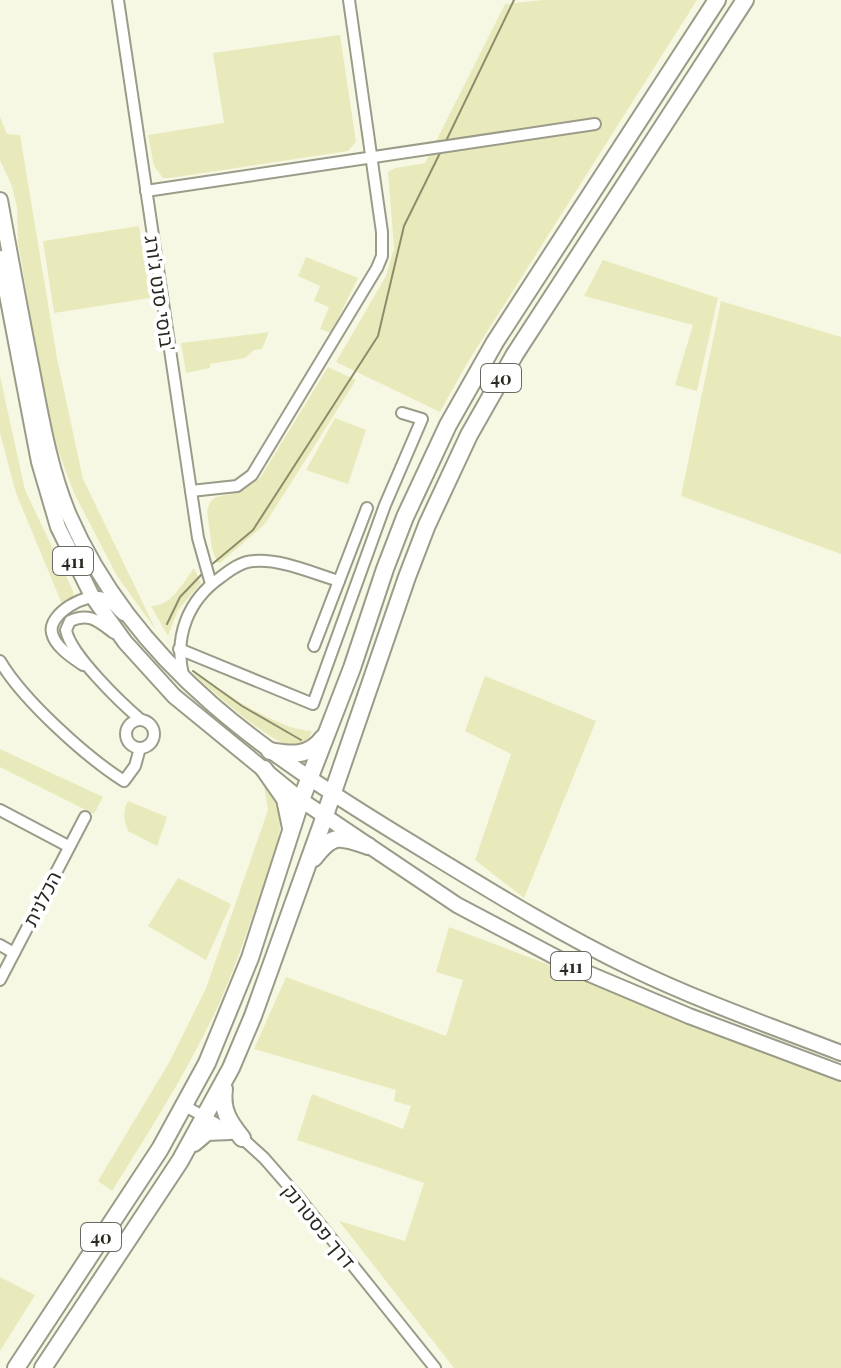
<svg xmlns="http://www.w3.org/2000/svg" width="841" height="1368" font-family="'Playfair Display',Heebo,serif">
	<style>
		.green { fill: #e9eabb }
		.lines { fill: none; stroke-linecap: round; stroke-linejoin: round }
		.stream { stroke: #8d8d6b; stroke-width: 2 }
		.minor-casing { stroke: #9b9b89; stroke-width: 14 }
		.major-casing { stroke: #9b9b89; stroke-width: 18 }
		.highway-casing { stroke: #9b9b89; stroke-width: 20 }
		.minor { stroke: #fff; stroke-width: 10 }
		.major { stroke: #fff; stroke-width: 14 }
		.highway { stroke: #fff; stroke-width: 16 }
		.labels { text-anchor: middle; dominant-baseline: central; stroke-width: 8; stroke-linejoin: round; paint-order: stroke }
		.shield { fill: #fff; stroke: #6a6a65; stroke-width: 2 }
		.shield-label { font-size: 18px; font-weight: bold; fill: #2a2a23 }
		.street-label { font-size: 20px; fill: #2a2a23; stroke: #fff }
	</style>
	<rect width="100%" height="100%" fill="#f7f8e4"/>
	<!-- green -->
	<g class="green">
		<polygon points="543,0 697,0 466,365 440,412 336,362 386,276 394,248 388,172 395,168 425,163 505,4"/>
		<polygon points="340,35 356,142 348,151 170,178 163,178 154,166 148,135 224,123 213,53"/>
		<polygon points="0,117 7,134 20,135 57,358 83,479 156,630 117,576 74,493 54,440 44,397 18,242 17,208 12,186 0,160"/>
		<polygon points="139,226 150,298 54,313 43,241"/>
		<polygon points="306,257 358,278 331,333 320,329 329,307 314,301 320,286 298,276"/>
		<polygon points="603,260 718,298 697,391 675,385 693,325 584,296"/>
		<polygon points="721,301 841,337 841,554 681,496"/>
		<polygon points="269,332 262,349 254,350 245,358 210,364 210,368 186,373 181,343"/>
		<polygon points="328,367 356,380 265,524 220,563 217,562 212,549 207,511 210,502 216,497 236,493 260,478"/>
		<polygon points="0,376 25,490 73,591 73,597 62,604 16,493 0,433"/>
		<polygon points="335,418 366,430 348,484 306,470"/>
		<path d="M194,568l7,15 -23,27 -10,26 -17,-30c21,0 31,-22 43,-38z"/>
		<path d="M189,671c31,18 89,60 123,60 -4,10 -8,13 -19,17 -39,-17 -71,-50 -104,-77z"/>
		<polygon points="485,676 596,721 524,898 475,860 511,754 465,731"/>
		<polygon points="0,749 103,797 94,814 0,767"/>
		<path d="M263,780c16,20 20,38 15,62 -19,54 -36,110 -59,162 -30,65 -69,126 -107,187l-14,-10 72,-120 36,-73 62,-178z"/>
		<path d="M128,801l39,16 -10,29 -29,-15c-4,-11 -6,-19 0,-30z"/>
		<polygon points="178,878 231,904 206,960 148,926"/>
		<polygon points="449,927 592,981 841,1083 841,1368 454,1368 339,1221 405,1241 424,1183 297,1140 312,1094 403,1129 411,1106 394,1101 396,1090 254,1049 286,977 446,1036 463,980 436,972"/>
		<polygon points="0,1277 35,1295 0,1351"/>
	</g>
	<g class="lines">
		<!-- stream -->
		<g class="stream">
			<polyline points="445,143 514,0"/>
			<polyline points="210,566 253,530 378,336 404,226 440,153"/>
			<polyline points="167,624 180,597 203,573"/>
			<polyline points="193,671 242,706 301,740"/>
		</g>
		<!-- minor casing -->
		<g class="minor-casing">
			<g id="minor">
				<polyline points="118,0 198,538 211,584"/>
				<polyline points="146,191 595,124"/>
				<polyline points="191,491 237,486 252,475 377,268 382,256 382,232 349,0"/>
				<path d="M114,633c-16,-12 -25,-21 -44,-12l-4,9c4,24 55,73 75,90"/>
				<polyline points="314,646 367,508"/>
				<polyline points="179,649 313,704 385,505 422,419 402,413"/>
				<path d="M0,661c23,39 86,96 124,120l11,-15 5,-18"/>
				<path d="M83,665c-10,-7 -28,-18 -31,-32 -5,-19 36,-42 51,-35 7,3 14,11 20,17"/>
				<path d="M183,675c-9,-39 5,-75 38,-98 9,-7 21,-16 33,-16 28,-2 58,12 85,20"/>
				<circle cx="140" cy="734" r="14"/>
				<polyline points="0,810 68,846"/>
				<polyline points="0,945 14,953"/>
				<polyline points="0,980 85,817"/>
				<polyline points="185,1106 242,1138 264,1158 298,1197 435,1368"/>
			</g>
		</g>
		<!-- major casing -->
		<g class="major-casing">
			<g id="major">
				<path d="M0,200c10,55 20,110 31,165 10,51 18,102 38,150 67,154 201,241 338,325 74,45 147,91 224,128 68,33 140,58 210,85"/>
				<polyline points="0,258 39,462 58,527 92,596 125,642 174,696 301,800 457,905 580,970 689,1016 841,1073"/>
			</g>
		</g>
		<!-- highway casing -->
		<g class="highway-casing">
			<g id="highway">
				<path d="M270,751c21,4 39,6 53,-13"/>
				<polyline points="264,769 285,799 291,828"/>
				<path d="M314,858c19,-25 26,-22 54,-12"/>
				<path d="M224,1089c-3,21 5,33 18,49"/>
				<polyline points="194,1143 207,1132 230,1131"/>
				<polyline points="16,1368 160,1149 207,1063 250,958 301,800 352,668 385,569 405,517 448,425 495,342 717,0"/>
				<polyline points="43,1368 180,1161 231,1068 253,1016 322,824 407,577 427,525 469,435 515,354 745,0"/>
			</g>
		</g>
		<!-- minor -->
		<use href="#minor" class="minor"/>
		<!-- major -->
		<use href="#major" class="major"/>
		<!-- highway -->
		<use href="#highway" class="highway"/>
	</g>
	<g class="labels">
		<!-- shield labels -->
		<g class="shield">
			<rect x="481" y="364" width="40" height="28" rx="6"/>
			<rect x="53" y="547" width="40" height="28" rx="6"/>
			<rect x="551" y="952" width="40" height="28" rx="6"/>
			<rect x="81" y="1223" width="40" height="28" rx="6"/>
		</g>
		<g class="shield-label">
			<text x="501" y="378">40</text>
			<text x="73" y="561">411</text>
			<text x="571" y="966">411</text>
			<text x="101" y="1237">40</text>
		</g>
		<!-- street labels -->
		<g class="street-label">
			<text transform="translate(161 293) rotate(82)">בוסי סנט ג'ורג'</text>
			<text transform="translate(41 898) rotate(-63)">הכלנית</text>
			<text transform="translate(320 1225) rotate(51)">דרך פסטרנק</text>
		</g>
	</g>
</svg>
